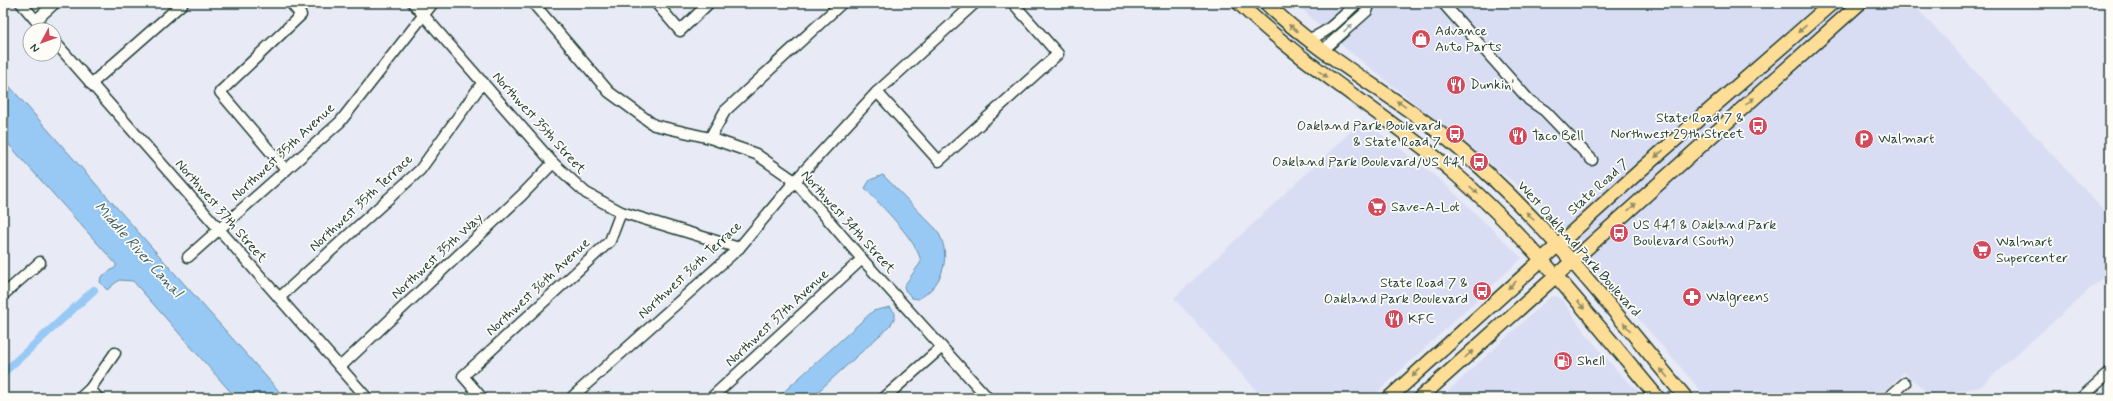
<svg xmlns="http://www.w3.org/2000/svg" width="2113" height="401" font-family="Mynerve,sans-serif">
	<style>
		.built { fill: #d9ddf4 }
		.water { fill: #98c9f4; stroke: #6891a7 }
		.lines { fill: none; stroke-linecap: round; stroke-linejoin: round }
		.canal { stroke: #98c9f4; stroke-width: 8 }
		.minor-casing { stroke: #1f3d34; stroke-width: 13 }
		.major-casing { stroke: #1f3d34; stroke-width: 16 }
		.minor { stroke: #fdfcf7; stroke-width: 10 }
		.major { stroke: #fedd96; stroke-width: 13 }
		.oneway { fill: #8e8d65 }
		.oneway2 { fill: #8e9c96 }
		.labels { text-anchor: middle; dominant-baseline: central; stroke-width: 3.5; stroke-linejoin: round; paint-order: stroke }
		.poi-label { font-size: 14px; fill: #1f3d34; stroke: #fdfcf7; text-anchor: start }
		.street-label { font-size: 14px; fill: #1f3d34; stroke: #fdfcf7 }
		.water-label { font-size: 15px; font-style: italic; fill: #3d6064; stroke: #fdfcf7 }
	</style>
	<rect width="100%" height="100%" fill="#e8eaf5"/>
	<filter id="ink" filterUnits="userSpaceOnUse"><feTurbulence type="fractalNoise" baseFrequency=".025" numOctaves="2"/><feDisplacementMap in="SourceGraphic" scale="8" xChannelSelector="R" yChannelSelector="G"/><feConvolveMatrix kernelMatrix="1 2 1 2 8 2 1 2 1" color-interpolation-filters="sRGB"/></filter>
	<g filter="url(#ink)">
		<!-- built -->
		<g class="built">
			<polygon points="1296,3 1912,3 2110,217 2110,271 1980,387 1931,396 1904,372 1878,398 1707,398 1536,200 1330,36"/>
			<polygon points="1363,120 1443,182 1522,258 1371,398 1263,398 1174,298"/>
			<polygon points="1556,296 1562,299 1583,330 1617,371 1646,398 1441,398 1550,297"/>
		</g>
		<!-- water -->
		<g class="water">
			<polygon points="3,79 285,398 236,398 133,281 119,280 107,290 100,282 101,277 116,267 116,264 3,138"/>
			<path d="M883,175l53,54c17,24 8,57 -18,70l-6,-1 -7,-8 -1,-4 17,-24c-3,-21 -41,-57 -56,-74l5,-8z"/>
			<polygon points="890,307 895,313 895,317 890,326 811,398 777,398 873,311"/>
		</g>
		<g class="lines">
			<!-- canal -->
			<polyline class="canal" points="3,373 94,290"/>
			<!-- minor casing -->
			<g class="minor-casing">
				<g id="minor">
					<polyline points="21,3 44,30"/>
					<polyline points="413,3 553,163 586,193 621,212 739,248"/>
					<polyline points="533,3 609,92 654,125 710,138 756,154 795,181 862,259 988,398"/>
					<polyline points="656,3 680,31 709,3"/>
					<polyline points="1443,3 1529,100 1545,111 1592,160"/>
					<polyline points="36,20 55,3"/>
					<path d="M1307,39c20,-4 35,-23 50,-36"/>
					<polyline points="54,41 367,398"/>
					<polyline points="1322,51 1367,11 1370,3"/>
					<polyline points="91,84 183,3"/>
					<polyline points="877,92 939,161 1058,54 1013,3"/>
					<polyline points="710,138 725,111 842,3"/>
					<polyline points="286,170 220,92 301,15 291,3"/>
					<polyline points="188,257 340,122 433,3"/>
					<polyline points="3,295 40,262"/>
					<polyline points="279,298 420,170 483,82"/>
					<polyline points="340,367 522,195 553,163"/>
					<polyline points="90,389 98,398"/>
					<polyline points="80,398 90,389 115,353"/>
					<polyline points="482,398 463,376 610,241 621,212"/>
					<polyline points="571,398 739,248 795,181 877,92 975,3"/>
					<polyline points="711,398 862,259"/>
					<polyline points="884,398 942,347"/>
					<polyline points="1888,398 1905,383"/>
					<polyline points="2081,398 2110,372"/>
				</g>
			</g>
			<!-- major casing -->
			<g class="major-casing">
				<g id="major">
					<path d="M1239,3c65,64 145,109 214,169 77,66 140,148 205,226"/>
					<path d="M1266,3c57,56 129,92 190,143 88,73 157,165 230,252"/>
					<polyline points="1389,398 1643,168 1832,3"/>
					<polyline points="1420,398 1860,3"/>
				</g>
			</g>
			<!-- minor -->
			<use href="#minor" class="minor"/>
			<!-- major -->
			<use href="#major" class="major"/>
		</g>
		<!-- one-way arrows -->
		<defs><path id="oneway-solid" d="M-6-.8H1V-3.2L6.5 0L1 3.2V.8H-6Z"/></defs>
		<g class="oneway">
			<use href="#oneway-solid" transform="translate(1293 28) rotate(-141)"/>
			<use href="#oneway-solid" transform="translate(1802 29) rotate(139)"/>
			<use href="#oneway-solid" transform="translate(1323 74) rotate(34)"/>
			<use href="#oneway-solid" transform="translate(1750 101) rotate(-42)"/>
			<use href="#oneway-solid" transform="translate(1401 104) rotate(-145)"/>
			<use href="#oneway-solid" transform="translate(1659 154) rotate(139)"/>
			<use href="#oneway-solid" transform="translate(1474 190) rotate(42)"/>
			<use href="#oneway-solid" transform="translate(1632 207) rotate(-42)"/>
			<use href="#oneway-solid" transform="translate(1530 216) rotate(-133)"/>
			<use href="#oneway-solid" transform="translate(1512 285) rotate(138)"/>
			<use href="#oneway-solid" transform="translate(1581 305) rotate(50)"/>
			<use href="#oneway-solid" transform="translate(1627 327) rotate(-130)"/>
			<use href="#oneway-solid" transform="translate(1469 354) rotate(-42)"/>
			<use href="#oneway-solid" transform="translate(1416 373) rotate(137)"/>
			<use href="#oneway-solid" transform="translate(1664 373) rotate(-129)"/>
		</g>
		<use class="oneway2" href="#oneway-solid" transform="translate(1348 28) rotate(-41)"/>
	</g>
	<!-- icons -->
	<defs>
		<g id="shop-disc" transform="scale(1)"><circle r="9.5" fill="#d1495b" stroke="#fdfcf7"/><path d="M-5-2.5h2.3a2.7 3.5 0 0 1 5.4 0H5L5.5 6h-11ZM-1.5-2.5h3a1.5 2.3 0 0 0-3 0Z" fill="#fff"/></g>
		<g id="restaurant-disc" transform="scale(1)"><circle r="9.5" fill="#d1495b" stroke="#fdfcf7"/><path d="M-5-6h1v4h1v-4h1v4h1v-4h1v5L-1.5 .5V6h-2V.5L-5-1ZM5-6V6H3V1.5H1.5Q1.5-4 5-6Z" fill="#fff"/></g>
		<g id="bus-disc" transform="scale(1)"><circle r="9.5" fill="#d1495b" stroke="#fdfcf7"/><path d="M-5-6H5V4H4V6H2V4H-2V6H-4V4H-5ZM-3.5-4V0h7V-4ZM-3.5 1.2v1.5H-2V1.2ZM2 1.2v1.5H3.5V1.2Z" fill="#fff"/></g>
		<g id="parking-disc" transform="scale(1)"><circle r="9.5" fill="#d1495b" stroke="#fdfcf7"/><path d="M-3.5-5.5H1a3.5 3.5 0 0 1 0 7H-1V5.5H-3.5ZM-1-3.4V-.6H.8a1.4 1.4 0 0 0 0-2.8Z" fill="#fff"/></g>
		<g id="supermarket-disc" transform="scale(1)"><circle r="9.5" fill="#d1495b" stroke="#fdfcf7"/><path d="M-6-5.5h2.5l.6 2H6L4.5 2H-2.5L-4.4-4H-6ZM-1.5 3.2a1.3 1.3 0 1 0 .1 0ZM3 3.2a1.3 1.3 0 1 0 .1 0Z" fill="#fff"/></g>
		<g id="pharmacy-disc" transform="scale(1)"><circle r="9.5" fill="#d1495b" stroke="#fdfcf7"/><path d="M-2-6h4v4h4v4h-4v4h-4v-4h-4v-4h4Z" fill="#fff"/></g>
		<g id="fuel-disc" transform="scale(1)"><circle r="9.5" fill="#d1495b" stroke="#fdfcf7"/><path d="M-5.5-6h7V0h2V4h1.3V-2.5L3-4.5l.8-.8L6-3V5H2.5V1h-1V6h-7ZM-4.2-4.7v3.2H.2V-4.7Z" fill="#fff"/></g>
	</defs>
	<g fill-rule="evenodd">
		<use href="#shop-disc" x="1421" y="39"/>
		<use href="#restaurant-disc" x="1456" y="85"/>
		<use href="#bus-disc" x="1758" y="126"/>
		<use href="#bus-disc" x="1455" y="134"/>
		<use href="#restaurant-disc" x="1518" y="136"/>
		<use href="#parking-disc" x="1864" y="139"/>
		<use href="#bus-disc" x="1479" y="162"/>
		<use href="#supermarket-disc" x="1377" y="207"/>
		<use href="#bus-disc" x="1619" y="233"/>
		<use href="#supermarket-disc" x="1982" y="250"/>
		<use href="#bus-disc" x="1482" y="291"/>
		<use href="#pharmacy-disc" x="1692" y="297"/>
		<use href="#restaurant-disc" x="1394" y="319"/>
		<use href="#fuel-disc" x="1563" y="361"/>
	</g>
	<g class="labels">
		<!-- poi labels -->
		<g class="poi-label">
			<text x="1435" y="31">Advance<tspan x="1435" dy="16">Auto Parts</tspan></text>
			<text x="1470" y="85">Dunkin'</text>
			<text x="1744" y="118" text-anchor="end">State Road 7 &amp;<tspan x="1744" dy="16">Northwest 29th Street</tspan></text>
			<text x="1441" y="126" text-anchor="end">Oakland Park Boulevard<tspan x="1441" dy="16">&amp; State Road 7</tspan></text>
			<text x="1532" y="136">Taco Bell</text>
			<text x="1878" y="139">Walmart</text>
			<text x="1465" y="162" text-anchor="end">Oakland Park Boulevard/US 441</text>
			<text x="1391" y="207">Save-A-Lot</text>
			<text x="1633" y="225">US 441 &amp; Oakland Park<tspan x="1633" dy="16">Boulevard (South)</tspan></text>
			<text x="1996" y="242">Walmart<tspan x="1996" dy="16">Supercenter</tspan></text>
			<text x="1468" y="283" text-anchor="end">State Road 7 &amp;<tspan x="1468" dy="16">Oakland Park Boulevard</tspan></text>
			<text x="1706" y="297">Walgreens</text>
			<text x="1408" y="319">KFC</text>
			<text x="1577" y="361">Shell</text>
		</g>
		<!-- street labels -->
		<g class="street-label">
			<text transform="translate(539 123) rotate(48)">Northwest 35th Street</text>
			<text transform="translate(283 152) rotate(-43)">Northwest 35th Avenue</text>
			<text transform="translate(1598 187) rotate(-42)">State Road 7</text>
			<text transform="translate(361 203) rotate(-43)">Northwest 35th Terrace</text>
			<text transform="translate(221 211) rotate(49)">Northwest 37th Street</text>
			<text transform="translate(848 222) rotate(48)">Northwest 34th Street</text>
			<text transform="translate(1579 249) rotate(48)">West Oakland Park Boulevard</text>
			<text transform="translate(437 256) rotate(-43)">Northwest 35th Way</text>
			<text transform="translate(690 270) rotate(-43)">Northwest 36th Terrace</text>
			<text transform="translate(538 287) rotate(-43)">Northwest 36th Avenue</text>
			<text transform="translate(777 318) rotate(-43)">Northwest 37th Avenue</text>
		</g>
		<!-- water labels -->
		<g class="water-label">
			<text transform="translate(138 250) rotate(48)">Middle River Canal</text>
		</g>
	</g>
	<!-- margin -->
	<rect width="2113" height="401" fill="none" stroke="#fdfcf7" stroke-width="16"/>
	<rect x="8" y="8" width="2097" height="385" fill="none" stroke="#1f3d34" stroke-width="1.5" filter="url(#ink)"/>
	<!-- north arrow -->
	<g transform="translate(42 42) rotate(229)"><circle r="19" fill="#fdfcf7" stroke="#a4b0a9"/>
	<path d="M0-3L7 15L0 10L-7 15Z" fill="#d1495b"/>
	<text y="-6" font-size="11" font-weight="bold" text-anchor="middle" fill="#1f3d34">N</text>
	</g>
</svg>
